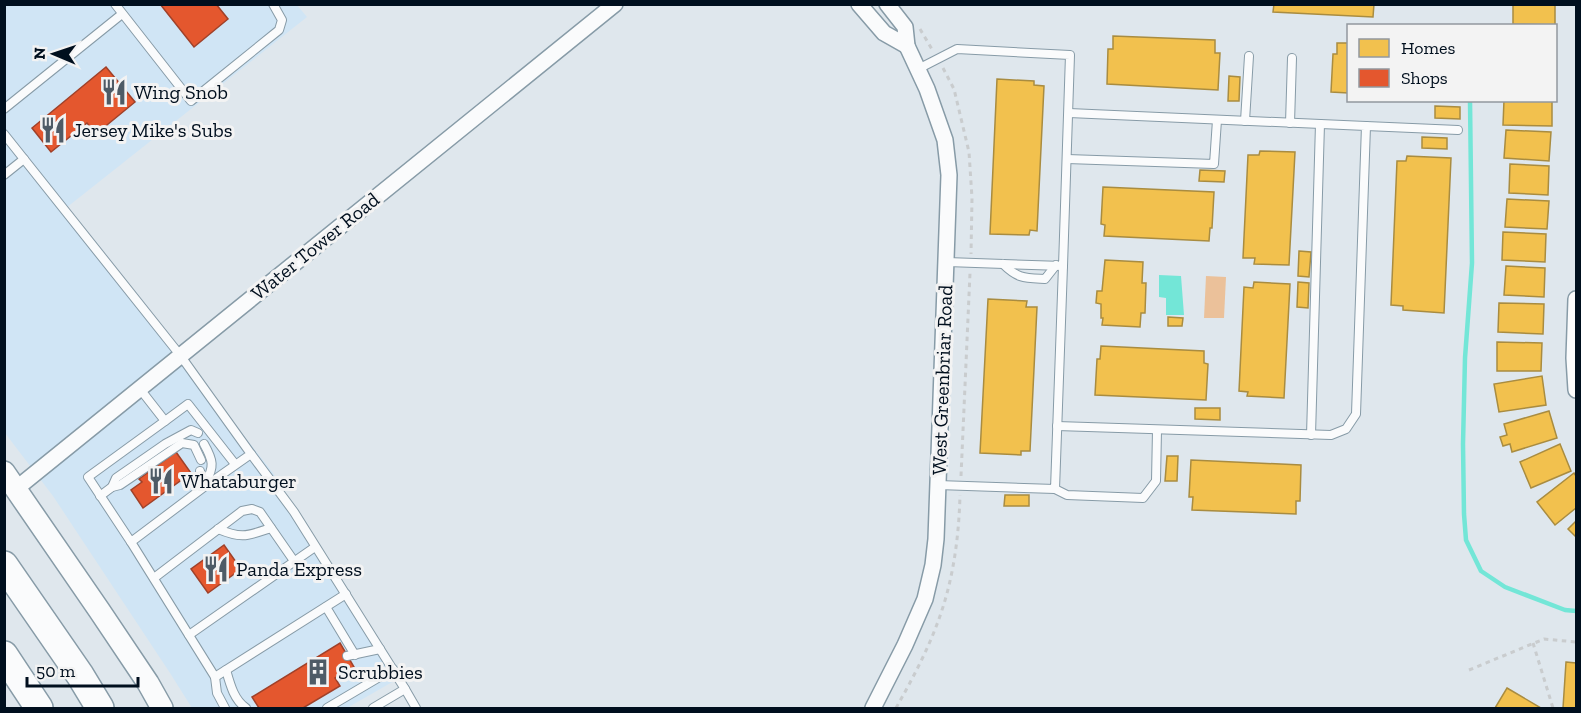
<svg xmlns="http://www.w3.org/2000/svg" width="1581" height="713" font-family="'Zilla Slab',serif">
	<style>
		.built { fill: #d0e5f5 }
		.green { fill: #ebc19a }
		.water { fill: #73e6d7 }
		.homes { fill: #f2c14e; stroke: #a98c40; stroke-width: 1.5 }
		.shops { fill: #e4572e; stroke: #a04129; stroke-width: 1.5 }
		.lines { fill: none; stroke-linecap: round; stroke-linejoin: round }
		.stream { stroke: #73e6d7; stroke-width: 4.5 }
		.lane-casing { stroke: #879ba7; stroke-width: 10 }
		.street-casing { stroke: #879ba7; stroke-width: 18 }
		.secondary-casing { stroke: #879ba7; stroke-width: 24 }
		.highway-casing { stroke: #879ba7; stroke-width: 30 }
		.path { stroke: #c9ccce; stroke-width: 3; stroke-dasharray: 4.5 4.5; stroke-linecap: butt }
		.lane { stroke: #fafbfc; stroke-width: 8 }
		.street { stroke: #fafbfc; stroke-width: 15 }
		.secondary { stroke: #fafbfc; stroke-width: 21 }
		.highway { stroke: #fafbfc; stroke-width: 27 }
		.labels { text-anchor: middle; dominant-baseline: central; stroke-width: 6; stroke-linejoin: round; paint-order: stroke }
		.poi-label { font-size: 20px; fill: #000f1e; stroke: #f3f3f3; text-anchor: start }
		.street-label { font-size: 20px; fill: #000f1e; stroke: #f3f3f3 }
	</style>
	<rect width="100%" height="100%" fill="#dfe7ed"/>
	<!-- built -->
	<polygon class="built" points="5,5 297,5 307,17 66,208 273,473 401,677 347,708 192,708 170,673 53,496 5,433"/>
	<!-- green -->
	<polygon class="green" points="1206,276 1226,277 1224,318 1204,318"/>
	<!-- water -->
	<polygon class="water" points="1159,275 1181,276 1184,315 1166,315 1166,298 1159,297"/>
	<!-- homes -->
	<g class="homes">
		<polygon points="1274,4 1374,4 1373,17 1273,12"/>
		<polygon points="1513,4 1555,4 1555,25 1513,24"/>
		<polygon points="1113,36 1215,40 1215,53 1220,53 1218,90 1107,84 1108,49 1113,49"/>
		<polygon points="1337,43 1348,43 1348,93 1331,92 1333,54 1337,54"/>
		<polygon points="1229,76 1240,77 1239,101 1228,101"/>
		<polygon points="997,79 1034,81 1034,85 1044,86 1037,231 1030,230 1029,235 990,234"/>
		<polygon points="1504,100 1552,100 1552,126 1503,125"/>
		<polygon points="1435,106 1460,107 1460,119 1435,118"/>
		<polygon points="1506,130 1551,132 1549,161 1504,158"/>
		<polygon points="1422,137 1447,138 1447,149 1422,148"/>
		<polygon points="1260,151 1295,152 1289,265 1254,264 1255,258 1243,258 1248,155 1259,155"/>
		<polygon points="1407,156 1451,158 1444,313 1403,310 1403,306 1391,305 1397,161 1406,161"/>
		<polygon points="1510,164 1549,166 1548,195 1509,193"/>
		<polygon points="1200,170 1225,171 1224,182 1199,181"/>
		<polygon points="1103,187 1214,192 1212,228 1210,228 1209,241 1104,236 1105,225 1101,224"/>
		<polygon points="1507,199 1549,201 1547,229 1505,227"/>
		<polygon points="1503,232 1546,234 1545,262 1502,260"/>
		<polygon points="1299,251 1311,252 1309,277 1298,276"/>
		<polygon points="1105,260 1143,262 1142,283 1146,283 1145,313 1141,313 1140,327 1102,325 1103,318 1101,318 1101,304 1096,303 1097,291 1102,291"/>
		<polygon points="1506,266 1545,268 1544,297 1504,295"/>
		<polygon points="1254,282 1290,284 1284,398 1247,396 1248,392 1239,391 1244,287 1253,288"/>
		<polygon points="1298,282 1309,283 1308,308 1297,307"/>
		<polygon points="988,299 1027,301 1026,307 1037,307 1030,451 1021,451 1021,455 980,453"/>
		<polygon points="1499,303 1544,304 1543,334 1498,332"/>
		<polygon points="1168,317 1183,318 1182,326 1168,326"/>
		<polygon points="1497,342 1542,343 1541,371 1497,371"/>
		<polygon points="1101,346 1204,351 1204,363 1208,364 1206,400 1095,395 1097,359 1100,359"/>
		<polygon points="1542,376 1546,405 1499,412 1494,384"/>
		<polygon points="1195,408 1220,408 1220,420 1195,419"/>
		<polygon points="1549,411 1557,438 1512,452 1510,444 1503,446 1500,437 1507,435 1504,424"/>
		<polygon points="1560,444 1571,471 1531,488 1520,462"/>
		<polygon points="1167,456 1178,456 1177,481 1165,481"/>
		<polygon points="1191,460 1301,465 1300,501 1296,501 1296,514 1192,510 1193,497 1189,497"/>
		<polygon points="1574,473 1576,476 1576,508 1555,525 1537,502"/>
		<polygon points="1005,495 1029,495 1029,506 1004,506"/>
		<polygon points="1576,521 1576,537 1568,529"/>
		<polygon points="1566,662 1576,663 1576,708 1563,708"/>
		<polygon points="1507,688 1541,708 1495,708"/>
	</g>
	<!-- shops -->
	<g class="shops">
		<polygon points="160,4 216,4 228,19 194,47"/>
		<polygon points="106,67 135,102 96,134 87,123 51,152 32,128"/>
		<polygon points="176,452 191,473 143,508 131,490 142,482 139,479"/>
		<polygon points="224,545 241,569 208,593 191,569"/>
		<polygon points="340,643 354,667 335,678 340,686 303,708 259,708 252,697"/>
	</g>
	<g class="lines">
		<!-- stream -->
		<polyline class="stream" points="1470,100 1472,263 1465,358 1463,444 1464,514 1466,540 1481,571 1505,587 1565,610 1576,611"/>
		<!-- lane casing -->
		<g class="lane-casing">
			<g id="lane">
				<polyline points="115,4 191,101 279,30 282,20 273,4"/>
				<polyline points="918,69 957,49 1070,55 1063,266 947,262"/>
				<polyline points="4,109 122,14"/>
				<polyline points="1245,121 1249,56"/>
				<polyline points="1290,123 1292,58"/>
				<polyline points="1366,126 1458,130"/>
				<polyline points="4,134 180,355 251,454 204,487 131,542 88,477 165,421 140,389"/>
				<polyline points="1067,159 1214,164 1217,120"/>
				<polyline points="4,175 24,159"/>
				<path d="M1003,264c15,15 22,14 42,15l11,-14"/>
				<polyline points="165,421 188,404 235,464"/>
				<polyline points="1057,426 1331,435 1346,429 1356,414 1366,126 1069,113"/>
				<polyline points="1311,435 1320,124"/>
				<path d="M204,444c9,16 11,23 1,39"/>
				<polyline points="251,454 294,512 405,689 416,708"/>
				<polyline points="200,471 201,478 205,481"/>
				<polyline points="938,485 1055,489 1063,266"/>
				<polyline points="112,487 116,478 165,444 191,430 198,433"/>
				<polyline points="1055,489 1067,495 1143,498 1156,481 1157,430"/>
				<polyline points="100,496 112,487 120,485 182,443 194,445 201,460"/>
				<path d="M218,529c24,10 29,7 53,-1"/>
				<polyline points="131,542 215,677 217,693 225,708"/>
				<polyline points="154,578 242,511 252,509 260,512 294,561"/>
				<polyline points="326,607 355,655"/>
				<polyline points="189,635 315,547"/>
				<polyline points="347,656 380,649"/>
				<path d="M226,670c4,14 8,30 20,38"/>
				<polyline points="215,677 346,594"/>
				<polyline points="327,708 393,669"/>
				<polyline points="373,708 405,689"/>
			</g>
		</g>
		<!-- street casing -->
		<g class="street-casing">
			<g id="street">
				<polyline points="859,4 884,33 907,46"/>
				<polyline points="1576,299 1574,358 1576,390"/>
				<polyline points="17,488 615,4"/>
				<polyline points="873,708 905,645 925,599 933,565 936,539 949,175 945,140 927,89 907,46 905,27 887,4"/>
			</g>
		</g>
		<!-- secondary casing -->
		<g class="secondary-casing">
			<polyline id="secondary" points="4,472 99,610 148,683 162,708"/>
		</g>
		<!-- highway casing -->
		<g class="highway-casing">
			<g id="highway">
				<polyline points="4,565 80,675 100,708"/>
				<polyline points="4,655 39,708"/>
			</g>
		</g>
		<!-- path -->
		<g class="path">
			<polyline points="920,29 933,51"/>
			<polyline points="943,68 954,89 969,152 972,198 971,254"/>
			<polyline points="961,476 970,273"/>
			<polyline points="1533,643 1553,708"/>
			<polyline points="1469,670 1544,639 1576,642"/>
			<path d="M896,708c17,-30 34,-62 45,-95 13,-38 18,-79 19,-118"/>
		</g>
		<!-- lane -->
		<use href="#lane" class="lane"/>
		<!-- street -->
		<use href="#street" class="street"/>
		<!-- secondary -->
		<use href="#secondary" class="secondary"/>
		<!-- highway -->
		<use href="#highway" class="highway"/>
	</g>
	<!-- icons -->
	<defs>
		<g id="restaurant-bare" transform="scale(2.07)"><path d="M-5-6h1v4h1v-4h1v4h1v-4h1v5L-1.5 .5V6h-2V.5L-5-1ZM5-6V6H3V1.5H1.5Q1.5-4 5-6Z" fill="#4e5b66" stroke="#f3f3f3" stroke-width="2.5" paint-order="stroke"/></g>
		<g id="building-bare" transform="scale(2.07)"><path d="M-4-6H4V6H1V3H-1V6H-4ZM-2.5-4.3h1.7v1.8h-1.7ZM.8-4.3h1.7v1.8H.8ZM-2.5-1h1.7V.8h-1.7ZM.8-1h1.7V.8H.8Z" fill="#4e5b66" stroke="#f3f3f3" stroke-width="2.5" paint-order="stroke"/></g>
	</defs>
	<g fill-rule="evenodd">
		<use href="#restaurant-bare" x="114" y="92"/>
		<use href="#restaurant-bare" x="53" y="130"/>
		<use href="#restaurant-bare" x="161" y="481"/>
		<use href="#restaurant-bare" x="216" y="569"/>
		<use href="#building-bare" x="318" y="672"/>
	</g>
	<g class="labels">
		<!-- poi labels -->
		<g class="poi-label">
			<text x="134" y="92">Wing Snob</text>
			<text x="73" y="130">Jersey Mike's Subs</text>
			<text x="181" y="481">Whataburger</text>
			<text x="236" y="569">Panda Express</text>
			<text x="338" y="672">Scrubbies</text>
		</g>
		<!-- street labels -->
		<g class="street-label">
			<text transform="translate(315 246) rotate(-39)">Water Tower Road</text>
			<text transform="translate(942 380) rotate(-88)">West Greenbriar Road</text>
		</g>
	</g>
	<!-- border -->
	<rect width="1581" height="713" fill="none" stroke="#000f1e" stroke-width="12"/>
	<!-- legend -->
	<rect x="1347" y="24" width="210" height="78" fill="#f3f3f3" stroke="#92989e" stroke-width="1.5"/>
	<rect x="1359" y="39" width="30" height="18" fill="#f2c14e" stroke="#92989e" stroke-width="1.5"/>
	<text x="1401" y="54" font-size="18" fill="#000f1e">Homes</text>
	<rect x="1359" y="69" width="30" height="18" fill="#e4572e" stroke="#92989e" stroke-width="1.5"/>
	<text x="1401" y="84" font-size="18" fill="#000f1e">Shops</text>
	<!-- north arrow -->
	<g transform="translate(54 54) rotate(272)" stroke="#f3f3f3" stroke-width="4.5" paint-order="stroke">
	<path d="M0-4.5L10 22L0 15L-10 22Z" fill="#000f1e"/>
	<text y="-9" font-size="16" font-weight="bold" text-anchor="middle" fill="#000f1e">N</text>
	</g>
	<!-- scale -->
	<path d="M27 677v9h111v-9" fill="none" stroke="#000f1e" stroke-width="3"/>
	<text x="36" y="677" font-size="18" fill="#000f1e" stroke="#f3f3f3" stroke-width="4.5" paint-order="stroke">50 m</text>
</svg>
